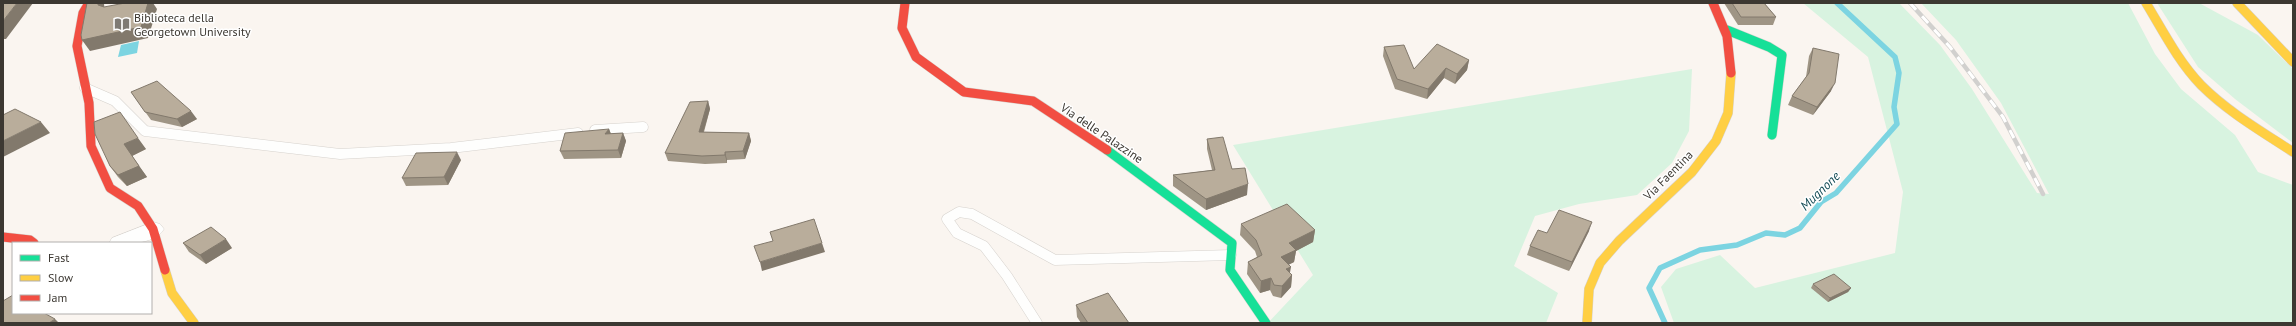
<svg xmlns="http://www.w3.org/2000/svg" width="2296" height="326" font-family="'PT Sans',sans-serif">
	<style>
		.green { fill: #d8f3e0 }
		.water { fill: #7cd4e1 }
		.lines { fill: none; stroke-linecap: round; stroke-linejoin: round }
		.stream { stroke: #7cd4e1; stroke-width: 5.5 }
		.lane-casing { stroke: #d6d2cd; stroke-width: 11 }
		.street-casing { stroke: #d6d2cd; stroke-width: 1 }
		.fast-casing { stroke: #d6d2cd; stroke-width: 10 }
		.slow-casing { stroke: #d6d2cd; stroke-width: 10 }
		.jam-casing { stroke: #d6d2cd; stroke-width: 10 }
		.lane { stroke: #fefefd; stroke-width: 10 }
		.street { fill: #fefefd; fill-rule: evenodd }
		.fast { stroke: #16e098; stroke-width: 9 }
		.slow { stroke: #ffcf43; stroke-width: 9 }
		.jam { stroke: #f24e42; stroke-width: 9 }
		.rail-casing { stroke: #d1d0ce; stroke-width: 4.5 }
		.rail { stroke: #fff; stroke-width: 3; stroke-dasharray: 9; stroke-linecap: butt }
		.wall { fill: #9f9585 }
		.shaded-wall { fill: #82796c }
		.building { fill: #b9ad9b; stroke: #82796c }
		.labels { text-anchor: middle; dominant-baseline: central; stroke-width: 3; stroke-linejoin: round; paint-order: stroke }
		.poi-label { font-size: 12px; fill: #3c3832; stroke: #fff; text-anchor: start }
		.street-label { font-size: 12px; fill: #3c3832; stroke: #fff }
		.water-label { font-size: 13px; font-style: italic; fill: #124a53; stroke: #fff }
	</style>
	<rect width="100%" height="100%" fill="#faf5f0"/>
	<!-- green -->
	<g class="green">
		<polygon points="1803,3 1899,3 1940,45 1972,89 2037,193 2049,194 2001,103 1956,40 1921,3 2128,3 2155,54 2181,89 2235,135 2258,172 2293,185 2293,323 1674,323 1661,287 1676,269 1720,255 1755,288 1895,253 1903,192 1868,57"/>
		<polygon points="2157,3 2199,3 2258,35 2293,69 2293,143 2235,99 2198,67"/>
		<polygon points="1692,69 1689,131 1672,163 1637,195 1579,204 1535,216 1514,266 1558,293 1546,323 1268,323 1313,275 1233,145"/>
	</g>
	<!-- water -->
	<polygon class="water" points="139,41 137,53 118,57 121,45"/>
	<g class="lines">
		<!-- stream -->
		<polyline class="stream" points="1665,323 1649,288 1660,268 1700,250 1737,245 1766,233 1785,235 1800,228 1821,202 1836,193 1897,124 1894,107 1899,73 1895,57 1837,3"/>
		<!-- lane casing -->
		<g class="lane-casing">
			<g id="lane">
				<polyline points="85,88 115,101 145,131 340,154 451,148 578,133"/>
				<polyline points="595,130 643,127"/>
				<polyline points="1037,323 1007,276 984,246 957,233 947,219 959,212 972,214 1055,260 1231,255"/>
			</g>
		</g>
		<!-- street casing -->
		<g class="street-casing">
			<path id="street" d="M153,222l7,2 4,5c-11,17 -38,14 -55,14l3,-5z"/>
		</g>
		<!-- fast casing -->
		<g class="fast-casing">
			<g id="fast">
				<polyline points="1727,30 1769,47 1782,55 1772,135"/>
				<polyline points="1107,150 1232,243 1230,270 1266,323"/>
			</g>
		</g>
		<!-- slow casing -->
		<g class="slow-casing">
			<g id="slow">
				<path d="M2146,3c17,28 32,58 55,82 27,27 60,46 92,67"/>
				<polyline points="2237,3 2293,62"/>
				<polyline points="165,270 172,293 194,323"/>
				<polyline points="1587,323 1589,289 1600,263 1619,241 1692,172 1716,141 1728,113 1731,73"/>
			</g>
		</g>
		<!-- jam casing -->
		<g class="jam-casing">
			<g id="jam">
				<polyline points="89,3 83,13 77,46 89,103 91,146 110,188 138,206 153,229 165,270"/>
				<polyline points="905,3 902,28 916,57 964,92 1033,101 1107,150"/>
				<polyline points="1713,3 1727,36 1731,73"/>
				<polyline points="3,237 30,240 34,243"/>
			</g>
		</g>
		<!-- lane -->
		<use href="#lane" class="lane"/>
		<!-- street -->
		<use href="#street" class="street"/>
		<!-- fast -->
		<use href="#fast" class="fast"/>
		<!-- slow -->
		<use href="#slow" class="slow"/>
		<!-- jam -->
		<use href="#jam" class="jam"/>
		<!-- rail casing -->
		<g class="rail-casing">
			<polyline id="rail" points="1910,3 1950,47 2003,117 2043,194"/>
		</g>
		<!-- rail -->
		<use href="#rail" class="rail"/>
	</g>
	<!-- wall -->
	<g class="wall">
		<polygon points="1724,3 1764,3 1776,17 1773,25 1738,25"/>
		<polygon points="1384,47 1414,69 1469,60 1467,70 1455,84 1444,78 1427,99 1395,89 1383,56"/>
		<polygon points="1813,48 1831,91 1813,115 1788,105 1792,96 1806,77 1809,56"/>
		<polygon points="131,92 197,119 182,127 151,120"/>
		<polygon points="708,101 710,109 704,132 749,133 751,141 745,159 727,160 727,163 705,164 668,161 665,153"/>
		<polygon points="94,122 146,149 132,156 147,177 127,186 118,177 110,166"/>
		<polygon points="609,129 611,134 623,133 626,141 621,158 564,159 560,151"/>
		<polygon points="1207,139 1232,169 1247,195 1206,210 1173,186 1173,175 1212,170 1207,149"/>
		<polygon points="461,160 448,185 406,186 402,178"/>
		<polygon points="1241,224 1315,230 1313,242 1296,251 1294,262 1288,265 1290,273 1292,275 1291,287 1281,298 1273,296 1270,290 1260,293 1247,274 1248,262 1257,257 1255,251 1240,235"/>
		<polygon points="1589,231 1569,271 1527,255 1530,246 1547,233"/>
		<polygon points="183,243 232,248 206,264 189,252"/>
		<polygon points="1813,284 1851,288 1848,292 1828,302 1811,288"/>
		<polygon points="1076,305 1129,323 1081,323 1077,317"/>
	</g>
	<!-- shaded-wall -->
	<g class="shaded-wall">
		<polygon points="17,3 33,3 6,39 3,39 3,21"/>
		<polygon points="98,3 104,3 105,16 98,5"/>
		<polygon points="148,3 153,3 157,9 148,38 90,51 82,40"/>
		<polygon points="1469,60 1467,70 1455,84 1457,74"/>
		<polygon points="1446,68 1444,78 1427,99 1428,89"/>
		<polygon points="1835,83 1831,91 1813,115 1817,107"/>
		<polygon points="708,101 710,109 701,140 699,132"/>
		<polygon points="191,111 197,119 182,127 177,119"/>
		<polygon points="41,122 50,133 3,157 3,141"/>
		<polygon points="609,129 612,137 605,134"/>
		<polygon points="623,133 626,141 621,158 618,150"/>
		<polygon points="749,133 751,141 745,159 743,151"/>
		<polygon points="138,138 146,149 132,156 147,177 127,186 118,175 124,144"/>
		<polygon points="457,152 461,160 448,185 444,177"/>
		<polygon points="725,152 727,160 727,163 725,155"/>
		<polygon points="1248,184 1247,195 1206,210 1206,199"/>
		<polygon points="1592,222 1589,231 1569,271 1572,262"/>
		<polygon points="1315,230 1313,242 1296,251 1294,262 1280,269 1281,257 1289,243"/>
		<polygon points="226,239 232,248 206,264 200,255"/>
		<polygon points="822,243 825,252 762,271 760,262"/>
		<polygon points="1291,267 1289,278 1292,275 1291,287 1281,298 1282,286 1286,269"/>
		<polygon points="1271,278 1270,290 1260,293 1261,281"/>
		<polygon points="1851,288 1848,292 1828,302 1830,298"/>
		<polygon points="55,319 59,323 49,323"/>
	</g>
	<!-- building -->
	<g class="building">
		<polygon points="3,3 17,3 3,21"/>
		<polygon points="87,3 98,3 98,5 104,7 125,3 148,3 141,27 82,40 81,35"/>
		<polygon points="1732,3 1764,3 1776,17 1741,17"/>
		<polygon points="1437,44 1469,60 1457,74 1446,68 1428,89 1397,79 1384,47 1404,45 1414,69"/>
		<polygon points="1813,48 1839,54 1835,83 1817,107 1792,96 1809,73"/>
		<polygon points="157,81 191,111 177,119 145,112 131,92"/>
		<polygon points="708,101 699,132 749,133 743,151 725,152 725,155 702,156 665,153 690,102"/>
		<polygon points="15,109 41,122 3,141 3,115"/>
		<polygon points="120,112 138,138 124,144 139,166 118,175 110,166 95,134 94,122"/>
		<polygon points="609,129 605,134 623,133 618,150 560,151 565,133"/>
		<polygon points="1223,137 1232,169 1245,168 1248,184 1206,199 1173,175 1215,170 1207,139"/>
		<polygon points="457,152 444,177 402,178 416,153"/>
		<polygon points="1287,204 1315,230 1289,243 1296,250 1281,257 1291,267 1286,269 1292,275 1282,286 1274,285 1271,278 1261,281 1248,262 1262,255 1256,240 1241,224"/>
		<polygon points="1559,210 1592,222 1572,262 1530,246 1538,230 1547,233"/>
		<polygon points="814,219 822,243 760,262 754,246 773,241 770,232"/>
		<polygon points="211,227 226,239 200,255 183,243"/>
		<polygon points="1834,274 1851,288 1830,298 1813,284"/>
		<polygon points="1108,293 1129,323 1088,323 1076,305"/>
		<polygon points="13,295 13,313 44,313 55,319 49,323 3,323 3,301"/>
	</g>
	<!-- icons -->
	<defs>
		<g id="library-bare" transform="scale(1.2)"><path d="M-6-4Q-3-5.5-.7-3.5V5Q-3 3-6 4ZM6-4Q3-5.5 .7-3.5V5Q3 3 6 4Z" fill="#7e7a74" stroke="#fff" stroke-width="2.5" paint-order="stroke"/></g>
	</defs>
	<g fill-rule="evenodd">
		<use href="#library-bare" x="122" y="24"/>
	</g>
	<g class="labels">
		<!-- poi labels -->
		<g class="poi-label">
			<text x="134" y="17">Biblioteca della<tspan x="134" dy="14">Georgetown University</tspan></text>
		</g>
		<!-- street labels -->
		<g class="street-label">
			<text transform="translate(1102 133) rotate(34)">Via delle Palazzine</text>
			<text transform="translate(1668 175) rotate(-45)">Via Faentina</text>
		</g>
		<!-- water labels -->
		<g class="water-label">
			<text transform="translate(1820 191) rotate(-44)">Mugnone</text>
		</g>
	</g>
	<!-- border -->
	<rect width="2296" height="326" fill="none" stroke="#3c3832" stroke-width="8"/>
	<!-- legend -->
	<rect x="12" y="242" width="140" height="72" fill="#ffffff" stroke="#b1afad"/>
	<rect x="20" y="255" width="20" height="6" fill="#16e098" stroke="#b1afad"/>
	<text x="48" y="262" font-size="12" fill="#3c3832">Fast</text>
	<rect x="20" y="275" width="20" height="6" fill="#ffcf43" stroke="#b1afad"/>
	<text x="48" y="282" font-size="12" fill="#3c3832">Slow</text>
	<rect x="20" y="295" width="20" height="6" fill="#f24e42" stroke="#b1afad"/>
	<text x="48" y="302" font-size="12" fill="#3c3832">Jam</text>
</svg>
